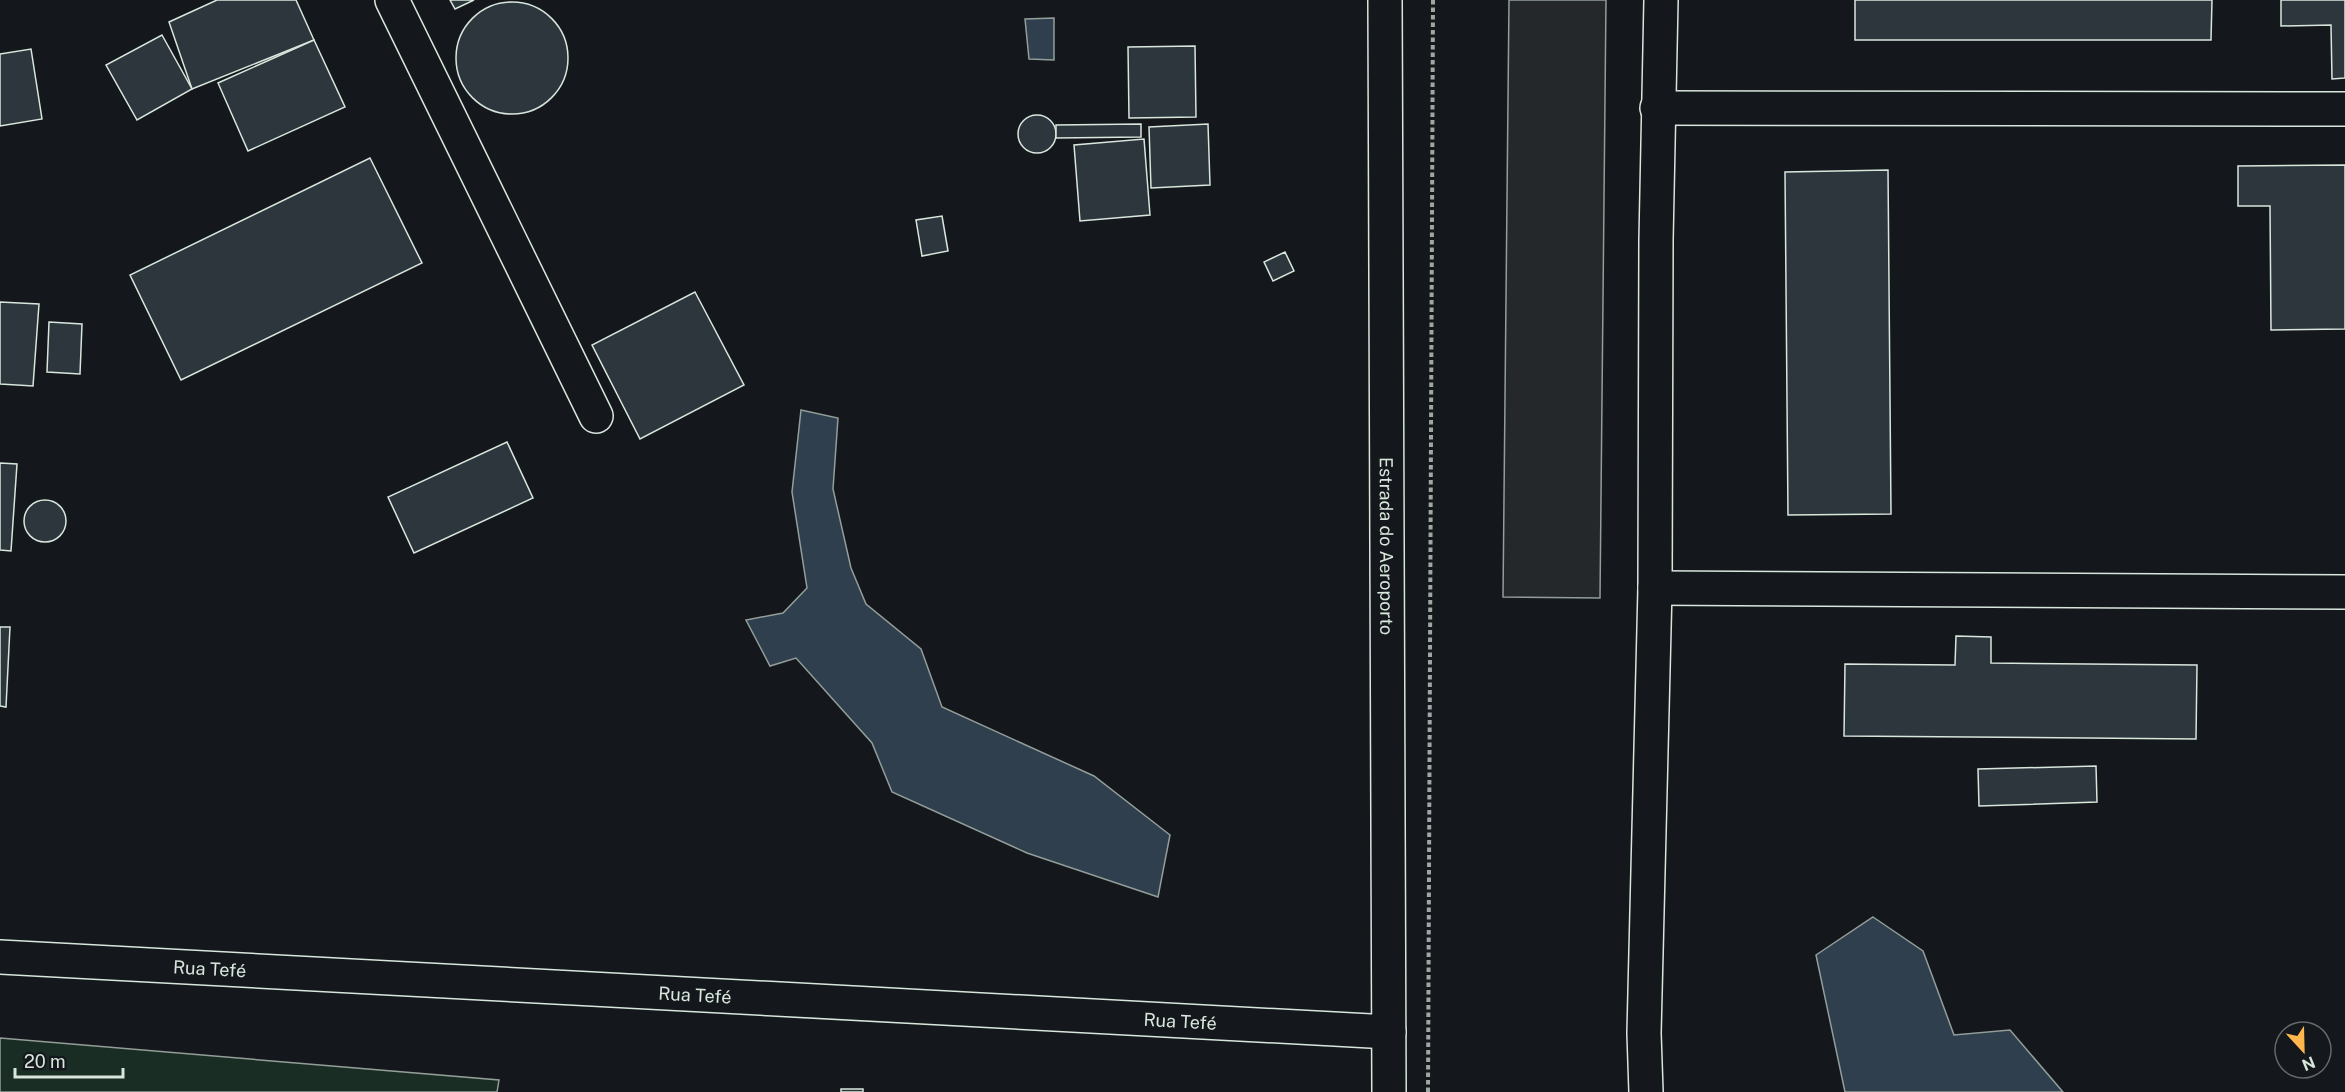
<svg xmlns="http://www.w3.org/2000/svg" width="2345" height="1092" font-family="'Public Sans',sans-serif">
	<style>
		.green { fill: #1a2d24; stroke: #939e99; stroke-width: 1.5 }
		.parking { fill: #24282b; stroke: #939e99; stroke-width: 1.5 }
		.water { fill: #2f3f4d; stroke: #939e99; stroke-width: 1.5 }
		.building { fill: #2c363c; stroke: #d8e6dc; stroke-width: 1.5 }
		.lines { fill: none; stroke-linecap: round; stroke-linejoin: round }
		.street-casing { stroke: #d8e6dc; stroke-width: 36 }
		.secondary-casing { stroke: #d8e6dc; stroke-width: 36 }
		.path { stroke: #9da8a2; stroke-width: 4; stroke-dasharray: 4.5 3; stroke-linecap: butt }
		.street { stroke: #14181c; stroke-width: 33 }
		.secondary { stroke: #14181c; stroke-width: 33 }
		.labels { text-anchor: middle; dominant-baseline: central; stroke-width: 4.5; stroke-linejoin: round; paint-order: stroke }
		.street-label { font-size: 18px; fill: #d8e6dc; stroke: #14181c }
	</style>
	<rect width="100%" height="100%" fill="#14181c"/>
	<!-- green -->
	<polygon class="green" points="0,1038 499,1080 497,1092 0,1092"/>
	<!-- parking -->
	<polygon class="parking" points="1509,0 1606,0 1600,598 1503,597"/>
	<!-- water -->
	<g class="water">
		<polygon points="1054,18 1054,60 1029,59 1025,19"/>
		<polygon points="801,410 838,418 833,489 851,568 866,604 921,649 942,707 1094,776 1170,835 1158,897 1027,853 892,792 872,743 796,658 770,666 746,620 783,613 807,588 792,492"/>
		<polygon points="1873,917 1923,951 1954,1035 2010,1030 2063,1092 1845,1092 1816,955"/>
	</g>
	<!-- building -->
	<g class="building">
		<polygon points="217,0 296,0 314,40 192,89 169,22"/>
		<polygon points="450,0 474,0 455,9"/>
		<polygon points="1855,0 2212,0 2211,40 1855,40"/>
		<polygon points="2281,0 2345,0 2345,78 2332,79 2331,25 2281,26"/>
		<circle cx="512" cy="58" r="56"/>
		<polygon points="162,35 192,89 137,120 106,65"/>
		<polygon points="314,40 345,107 248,151 218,83"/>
		<polygon points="1195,46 1196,117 1129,118 1128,47"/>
		<polygon points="31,49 42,119 0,126 0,54"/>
		<circle cx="1037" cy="134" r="19"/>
		<polygon points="1141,124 1141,137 1056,138 1056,125"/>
		<polygon points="1208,124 1210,185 1151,188 1149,127"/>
		<polygon points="1144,139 1150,215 1080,221 1074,145"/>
		<polygon points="370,158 422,263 181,380 130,275"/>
		<polygon points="2345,165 2345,329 2271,330 2270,206 2238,206 2238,166"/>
		<polygon points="1888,170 1891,514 1788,515 1785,172"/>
		<polygon points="942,216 948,251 922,256 916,220"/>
		<polygon points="1285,252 1294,271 1273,281 1264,262"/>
		<polygon points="695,292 744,385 640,439 592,345"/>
		<polygon points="0,302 39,304 33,386 0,384"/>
		<polygon points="49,322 82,324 80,374 47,372"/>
		<polygon points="507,442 533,498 414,553 388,497"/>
		<polygon points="0,463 17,464 11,551 0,550"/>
		<circle cx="45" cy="521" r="21"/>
		<polygon points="0,627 10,627 6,707 0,706"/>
		<polygon points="1956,636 1991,637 1991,663 2197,665 2196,739 1844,736 1845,664 1955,665"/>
		<polygon points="2096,766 2097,802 1979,806 1978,769"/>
		<rect x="841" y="1089" width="22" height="3"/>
	</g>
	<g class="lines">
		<!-- street casing -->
		<g class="street-casing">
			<g id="street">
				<polyline points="392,0 596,416"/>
				<polyline points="1657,108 2345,109"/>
				<polyline points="1655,588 2345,592"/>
				<path id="s1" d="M0,957l1389,75"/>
				<polyline points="1646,1092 1644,1033 1655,588 1656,240 1661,0"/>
			</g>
		</g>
		<!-- secondary casing -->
		<g class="secondary-casing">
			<g id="secondary">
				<path id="s2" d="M1385,0l4,1092"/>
			</g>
		</g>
		<!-- path -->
		<polyline class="path" points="1428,1092 1433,0"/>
		<!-- street -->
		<use href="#street" class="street"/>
		<!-- secondary -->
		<use href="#secondary" class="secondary"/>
	</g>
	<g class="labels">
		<!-- street labels -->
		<g class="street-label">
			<text stroke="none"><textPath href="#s2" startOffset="546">Estrada do Aeroporto</textPath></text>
			<text stroke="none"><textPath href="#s1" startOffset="210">Rua Tefé</textPath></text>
			<text stroke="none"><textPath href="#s1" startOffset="696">Rua Tefé</textPath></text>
			<text stroke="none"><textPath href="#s1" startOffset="1182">Rua Tefé</textPath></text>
		</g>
	</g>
	<!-- north arrow -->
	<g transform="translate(2303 1050) rotate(158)"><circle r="28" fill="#14181c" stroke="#626a69" stroke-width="1.5"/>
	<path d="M0-4.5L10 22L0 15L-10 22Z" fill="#ffb74d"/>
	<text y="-9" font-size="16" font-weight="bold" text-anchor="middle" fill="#d8e6dc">N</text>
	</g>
	<!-- scale -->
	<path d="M15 1068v9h108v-9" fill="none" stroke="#d8e6dc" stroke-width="3"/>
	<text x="24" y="1068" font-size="18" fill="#d8e6dc" stroke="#14181c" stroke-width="4.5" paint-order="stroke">20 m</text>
</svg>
